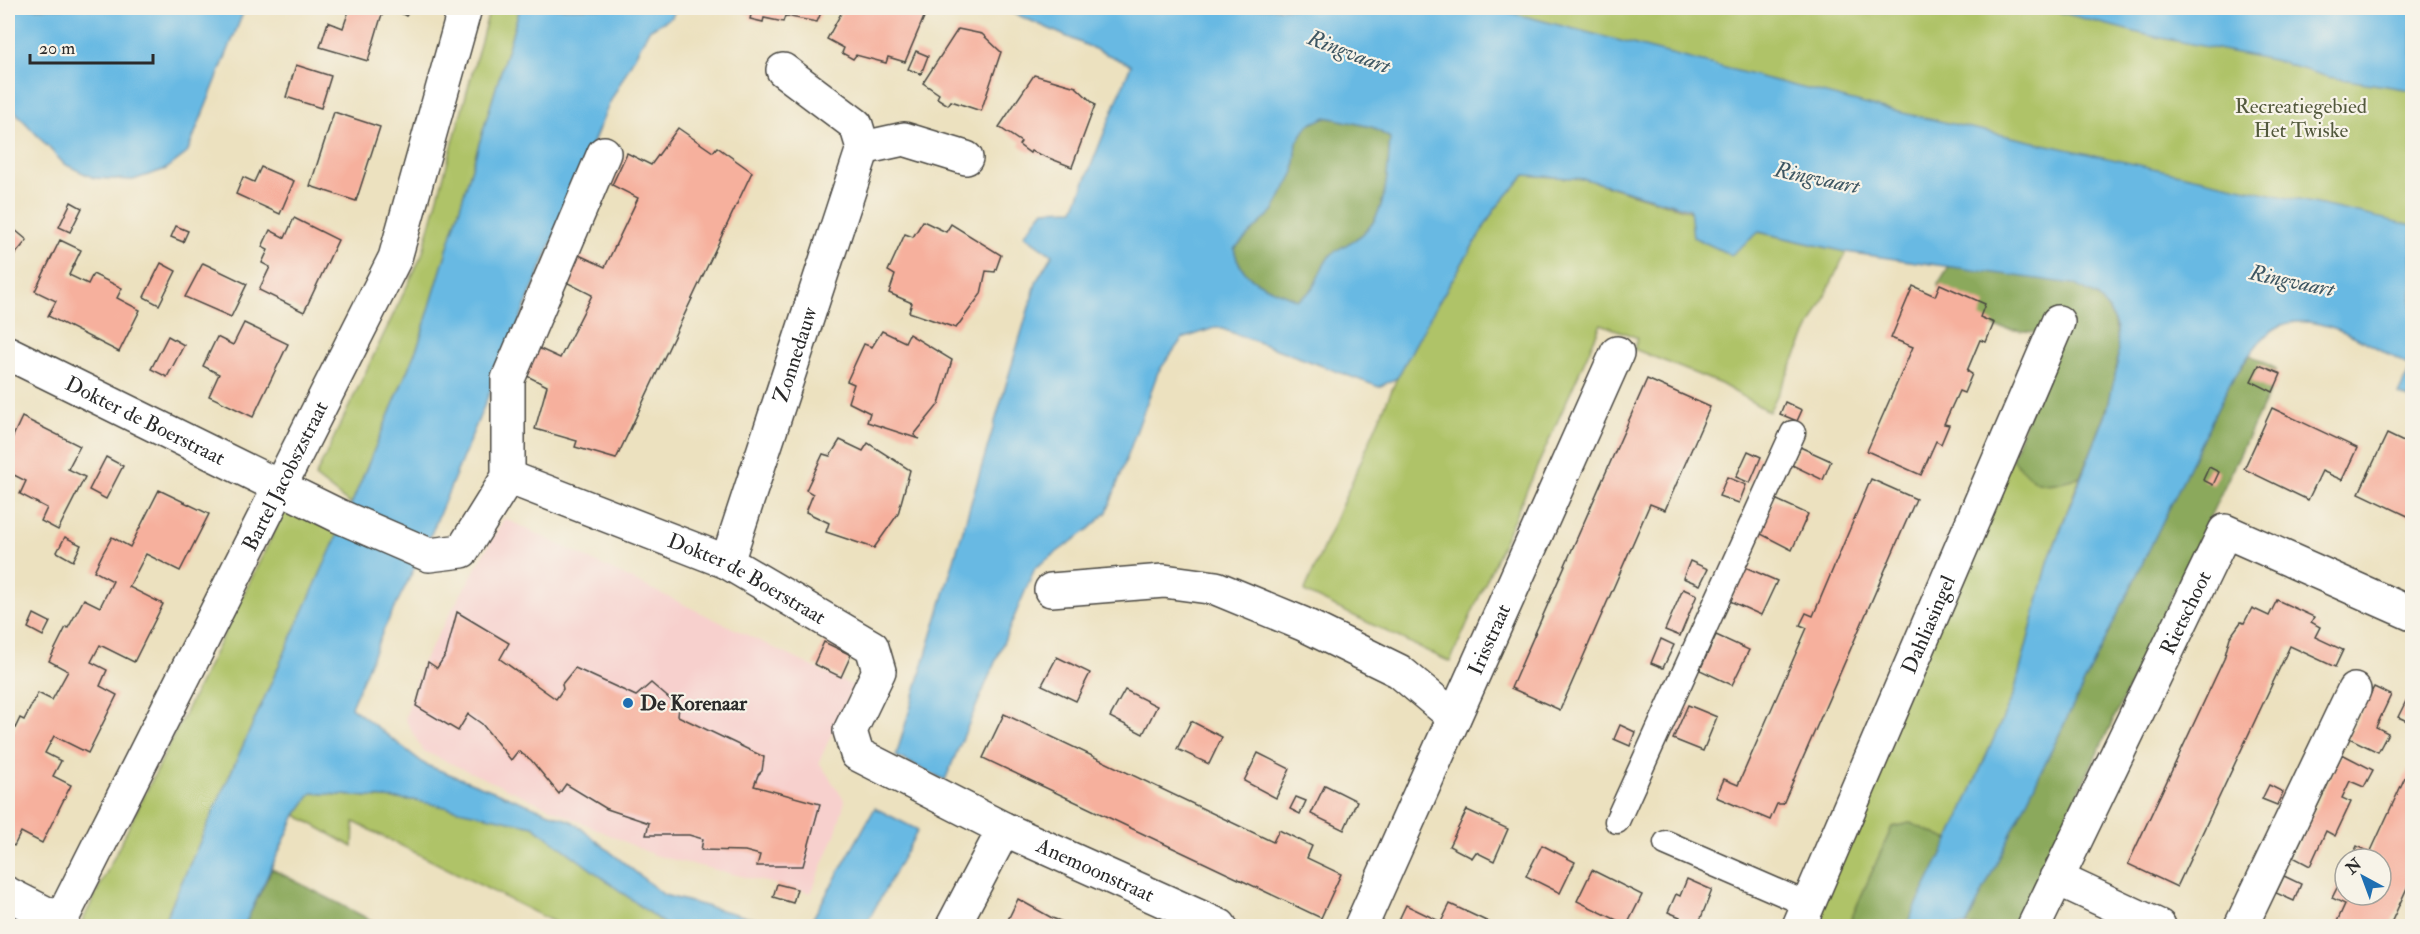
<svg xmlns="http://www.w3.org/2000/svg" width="2420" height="934" font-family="'IM FELL Double Pica',serif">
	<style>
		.built { fill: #f7d0cd }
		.green { fill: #afc367; stroke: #6d7749; stroke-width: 1.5 }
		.forest { fill: #8ba95c; stroke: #5b6a44; stroke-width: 1.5 }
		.water { fill: #68b9e3; stroke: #4a7287; stroke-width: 1.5; fill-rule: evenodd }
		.building { fill: #f6b09d }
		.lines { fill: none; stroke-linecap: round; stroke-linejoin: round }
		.service-casing { stroke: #484641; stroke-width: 27 }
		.minor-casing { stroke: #484641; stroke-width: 36 }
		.service { stroke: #fff; stroke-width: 24 }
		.minor { stroke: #fff; stroke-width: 33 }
		.poi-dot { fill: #1f6fb2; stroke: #f7f3e8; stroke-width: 2 }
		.labels { text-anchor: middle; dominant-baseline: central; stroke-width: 4.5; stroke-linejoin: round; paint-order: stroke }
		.park-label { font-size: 21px; fill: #53593d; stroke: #f7f3e8 }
		.street-label { font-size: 21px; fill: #2b2b2b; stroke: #f7f3e8 }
		.poi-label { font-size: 21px; font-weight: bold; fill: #2b2b2b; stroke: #f7f3e8; text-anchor: start }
		.water-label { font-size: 22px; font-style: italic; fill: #3d5662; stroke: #f7f3e8 }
	</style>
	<rect width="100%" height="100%" fill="#f7f3e8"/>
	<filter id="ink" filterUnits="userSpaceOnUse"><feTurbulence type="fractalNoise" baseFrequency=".0167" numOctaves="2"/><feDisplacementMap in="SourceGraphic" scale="12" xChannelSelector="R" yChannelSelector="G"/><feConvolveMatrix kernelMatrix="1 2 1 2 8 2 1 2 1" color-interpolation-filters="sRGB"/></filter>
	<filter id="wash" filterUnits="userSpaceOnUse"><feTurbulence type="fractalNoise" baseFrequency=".008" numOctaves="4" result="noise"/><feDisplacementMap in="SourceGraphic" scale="24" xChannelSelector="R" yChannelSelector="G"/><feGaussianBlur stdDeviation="1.35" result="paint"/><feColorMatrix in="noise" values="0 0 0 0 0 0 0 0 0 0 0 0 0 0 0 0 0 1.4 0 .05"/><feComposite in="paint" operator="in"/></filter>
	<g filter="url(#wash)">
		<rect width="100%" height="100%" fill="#ece1bf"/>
		<!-- built -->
		<polygon class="built" points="504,518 853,686 819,762 845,801 835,835 811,893 654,855 423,751 405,719 422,663"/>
		<!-- green -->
		<g class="green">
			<polygon points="490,8 520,8 419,343 351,505 315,477 422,255"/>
			<polygon points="1437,8 2412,8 2412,261"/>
			<polygon points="1525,175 1585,179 1758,232 1846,252 1769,412 1721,384 1634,349 1638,338 1601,324 1450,662 1304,592 1397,378 1434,310 1495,209"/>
			<path d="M2012,458c25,31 31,29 68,19l-31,82 -35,134 -65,147 -39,-17 -18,4 -44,99h-45z"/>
			<polygon points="286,508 339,532 162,926 80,926"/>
			<polygon points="311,793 413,800 533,826 667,926 562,926 354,822 353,847 296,815"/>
		</g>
		<!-- forest -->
		<g class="forest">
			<path d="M1325,117l47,10 18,11c-2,29 -2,71 -24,93 -10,11 -29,16 -37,26 -14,19 -10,33 -32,43 -28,-13 -56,-17 -63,-51l40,-39 20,-38 3,-30 11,-17z"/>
			<path d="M1949,266c29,4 58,8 87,12 11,2 25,2 36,6 85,25 30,140 8,193 -37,10 -43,12 -68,-19l42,-115 -21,-11 -36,-4 -56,-26 -3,-18z"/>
			<polygon points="2250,355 2276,369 2276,378 2015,926 1966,926 2230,383"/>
			<polygon points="1910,823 1949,840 1906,926 1848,926 1892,827"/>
			<polygon points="272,869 382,926 292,926 277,919 273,926 244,926"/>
		</g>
		<!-- water -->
		<g class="water">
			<polygon points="8,8 245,8 187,153 166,169 133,180 94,178 64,164 8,104"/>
			<polygon points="520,8 676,8 672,17 649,30 609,104 429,539 384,629 351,707 426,765 573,822 664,895 781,926 667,926 533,826 413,800 312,793 296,815 244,926 162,926 351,505 419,343"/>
			<path d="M1002,8h491l387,100 532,117v175l-14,-6 13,-27c-33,-18 -91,-57 -129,-42 -23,10 -38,38 -52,58l-264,543h-60l43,-86 65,-147 35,-134 58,-148 11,-49 -1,-34 -8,-18 -12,-14 -24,-12 -227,-32 -87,-20 -28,23 -38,-18 -3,-28 -105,-30 -60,-4 -30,34 -61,101 -37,68 -18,9 -162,-60 -35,12 -24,33 -51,140 -18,17 -54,39 -90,212 -49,-24 141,-476 15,-25 -28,-20 20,-25 30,-1 57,-144zM1326,117l46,10 18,11c-2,29 -2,71 -24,93 -10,11 -29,16 -37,26 -14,19 -10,33 -32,43 -28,-13 -56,-17 -63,-51l40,-39 20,-38 3,-30 11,-17z"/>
			<polygon points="2044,8 2412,8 2412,90 2328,77 2273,60 2146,35"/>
			<polygon points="875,808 918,830 865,926 803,926 809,925"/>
		</g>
		<g id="blocks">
			<!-- building -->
			<g class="building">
				<polygon points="350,8 388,8 381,17 368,61 320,47 328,22 343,28"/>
				<polygon points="392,8 412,8 406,16"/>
				<polygon points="735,8 823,8 817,22 785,16 783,22 764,18 763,22 750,19 751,15"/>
				<polygon points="844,8 918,8 927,10 905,62 888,57 886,63 856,55 853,59 842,53 844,48 827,39"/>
				<polygon points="958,29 982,34 1001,52 981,111 951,101 948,105 937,98 939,94 923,83"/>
				<polygon points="916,51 928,56 921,74 908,69"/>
				<polygon points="296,65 331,76 321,108 286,97"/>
				<polygon points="1034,75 1076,87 1095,105 1072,167 1031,151 1030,153 1019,145 1021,142 999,127"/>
				<polygon points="334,112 380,127 356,201 310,186"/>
				<polygon points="678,128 713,152 717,147 752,172 616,459 575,447 577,441 535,429 547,386 523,374 536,347 560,358 592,295 566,282 579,255 605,267 638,198 612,185 627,153 651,165"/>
				<polygon points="261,167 294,181 280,214 236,194 243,177 254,182"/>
				<polygon points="71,202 82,208 70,232 59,227"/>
				<polygon points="294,218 338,240 304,312 259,290 270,267 262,263 268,250 262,247 270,230 285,238"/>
				<polygon points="923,221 946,232 951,224 1001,255 995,272 986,271 981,294 956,328 909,312 912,303 889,293 895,275 888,271 905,234 913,237"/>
				<polygon points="8,224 27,240 8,263"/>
				<polygon points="176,226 188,231 183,242 171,237"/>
				<polygon points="60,240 81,250 69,275 88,284 93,274 122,288 117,298 140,310 119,352 48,316 56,301 35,291"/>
				<polygon points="161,263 176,271 159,305 144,297"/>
				<polygon points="203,263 247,284 231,317 185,297"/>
				<polygon points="1940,284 1985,304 1980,317 1994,323 1986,342 1980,340 1967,371 1972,374 1964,393 1959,391 1944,424 1949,425 1941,444 1936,441 1921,475 1867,451 1913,347 1891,338 1913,286 1935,296"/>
				<polygon points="244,323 288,344 253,417 209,396 219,374 203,366 217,337 233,345"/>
				<polygon points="882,331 905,342 909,334 952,360 939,404 914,435 919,439 867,422 870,413 848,402 854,384 847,381 864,344 872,347"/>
				<polygon points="168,336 184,345 167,377 151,369"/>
				<polygon points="2259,365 2281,374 2273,392 2251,381"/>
				<polygon points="1647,379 1710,407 1665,510 1650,504 1560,710 1511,688"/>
				<polygon points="1785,402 1802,410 1797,421 1780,414"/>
				<polygon points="2272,408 2357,448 2342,480 2322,471 2308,500 2244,469"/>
				<polygon points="22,417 80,446 68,469 85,477 58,530 41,521 47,508 20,494 26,481 8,472 8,447"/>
				<polygon points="2387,434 2412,446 2412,518 2359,493"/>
				<polygon points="840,440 863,451 868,443 910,470 898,514 874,548 826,532 829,523 806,512 813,494 806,490 823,454 830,456"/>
				<polygon points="1800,447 1831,461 1823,480 1792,465"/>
				<polygon points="1748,451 1761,457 1750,483 1736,477"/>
				<polygon points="106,457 123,466 106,499 89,490"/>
				<polygon points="2209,467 2219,472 2213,485 2203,480"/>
				<polygon points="1727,477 1746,485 1739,503 1719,496"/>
				<polygon points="1871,479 1916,499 1783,804 1777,804 1770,820 1716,797 1724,779 1738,785 1807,628 1800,625 1806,613 1813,616"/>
				<polygon points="159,490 209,514 180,571 146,554 129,587 163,604 134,662 100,645 91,662 107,670 100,686 117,695 88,753 54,736 45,753 61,761 53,776 71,785 42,843 21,832 14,846 8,842 8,743 20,718 24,720 38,693 52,700 68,671 49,661 66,627 68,628 84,599 100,607 113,581 94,571 103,553 112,537 130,547"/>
				<polygon points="1775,499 1808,514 1792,550 1759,533"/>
				<polygon points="65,537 81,545 73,561 57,552"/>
				<polygon points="1690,561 1708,569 1700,585 1683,578"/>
				<polygon points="1745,567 1777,581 1761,615 1730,601"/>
				<polygon points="1683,589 1697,595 1680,636 1665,630"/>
				<polygon points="2277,600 2314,617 2311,622 2320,627 2315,637 2343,650 2335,667 2290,646 2177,887 2128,864 2224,659 2230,637 2241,622 2244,623 2252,608 2269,616"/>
				<polygon points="457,612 509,643 500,659 556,699 563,689 562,684 575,668 636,696 651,683 679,707 678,716 764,757 762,771 758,775 754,786 820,804 803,866 757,866 760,855 745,851 701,850 703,839 689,835 646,835 649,823 607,809 566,784 559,794 531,760 518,751 511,760 482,724 468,714 458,731 416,706 428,662 437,668 446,654"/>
				<polygon points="34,614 50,622 43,636 28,628"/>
				<polygon points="1716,635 1749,650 1732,685 1700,670"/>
				<polygon points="1661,639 1674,645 1663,668 1651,663"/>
				<polygon points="824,642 851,655 841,677 814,664"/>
				<polygon points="1057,657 1090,673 1076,701 1042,685"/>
				<polygon points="2374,687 2391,695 2376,727 2388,733 2378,752 2349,738"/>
				<polygon points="1125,690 1157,706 1143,734 1110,717"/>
				<polygon points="2406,701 2412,705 2412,723 2398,717"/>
				<polygon points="1688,705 1717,717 1703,751 1673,739"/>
				<polygon points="1004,714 1273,842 1279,830 1312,846 1307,858 1341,874 1321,918 983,758"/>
				<polygon points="1191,721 1222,737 1209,764 1177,749"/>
				<polygon points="1620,725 1635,732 1630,746 1614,739"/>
				<polygon points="1258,753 1290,769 1276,798 1244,781"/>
				<polygon points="2342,754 2373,770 2364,787 2350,781 2342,798 2351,802 2335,836 2326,831 2310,866 2293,857"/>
				<polygon points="2412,762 2412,877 2390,925 2335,926 2345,904 2332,898 2345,872 2345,895 2381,895 2381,859 2351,859 2357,846 2370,853"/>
				<polygon points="1325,785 1357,801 1344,830 1311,814"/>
				<polygon points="2269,785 2283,792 2277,805 2262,799"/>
				<polygon points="1296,797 1306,801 1300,814 1290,809"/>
				<polygon points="1467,810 1508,829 1494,861 1476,852 1472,858 1449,846"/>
				<polygon points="1542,845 1575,862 1560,893 1526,876"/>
				<polygon points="1592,870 1642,895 1627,925 1577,901"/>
				<polygon points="2284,876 2301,884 2294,901 2276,893"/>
				<polygon points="1687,879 1712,890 1699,923 1708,926 1676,926 1680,917 1668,912 1676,894 1680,896"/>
				<polygon points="777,884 797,889 793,903 773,897"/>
				<polygon points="1018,899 1052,918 1074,926 1005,926"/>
				<polygon points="1450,904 1497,926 1396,926 1406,905 1441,922"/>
			</g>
		</g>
	</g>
	<g filter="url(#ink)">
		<use href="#blocks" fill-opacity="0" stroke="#484641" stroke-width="1.5"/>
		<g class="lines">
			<!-- service casing -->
			<g class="service-casing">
				<g id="service">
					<polyline points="1617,821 1793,433"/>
					<polyline points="1666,843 1809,905"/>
				</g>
			</g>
			<!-- minor casing -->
			<g class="minor-casing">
				<g id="minor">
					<polyline points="863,148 904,139 966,158"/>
					<path id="s1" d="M8,353l331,163 90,39 33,-4 46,-74v-98l96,-226"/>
					<path id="s2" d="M508,477l219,85 145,85 7,24 -29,60 7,23 147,75 216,97"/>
					<path id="s3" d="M727,562l136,-414 -7,-23 -73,-55"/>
					<polyline points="1051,590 1164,581 1216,588 1303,624 1399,671 1454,717"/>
					<polyline points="2056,878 2159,926"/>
					<polyline points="8,894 61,921"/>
					<path id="s4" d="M58,926l337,-668 70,-250"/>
					<polyline points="953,926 1004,829"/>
					<path id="s5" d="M1361,926l256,-573"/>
					<path id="s6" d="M1799,926l259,-604"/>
					<path id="s7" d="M2034,926l191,-395 187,83"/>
					<polyline points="2241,926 2354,690"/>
				</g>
			</g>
			<!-- service -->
			<use href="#service" class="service"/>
			<!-- minor -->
			<use href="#minor" class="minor"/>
		</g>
	</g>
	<!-- markers -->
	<circle class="poi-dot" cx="628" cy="703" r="6"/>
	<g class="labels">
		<!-- park labels -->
		<g class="park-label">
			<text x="2301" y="106">Recreatiegebied<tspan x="2301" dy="24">Het Twiske</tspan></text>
		</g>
		<!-- street labels -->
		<g class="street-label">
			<text stroke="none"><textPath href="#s3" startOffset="218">Zonnedauw</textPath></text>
			<text stroke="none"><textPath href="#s1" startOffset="153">Dokter de Boerstraat</textPath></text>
			<text stroke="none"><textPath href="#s4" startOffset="504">Bartel Jacobszstraat</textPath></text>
			<text stroke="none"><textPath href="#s2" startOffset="260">Dokter de Boerstraat</textPath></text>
			<text stroke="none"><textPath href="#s7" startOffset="348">Rietschoot</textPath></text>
			<text stroke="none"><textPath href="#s6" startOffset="328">Dahliasingel</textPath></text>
			<text stroke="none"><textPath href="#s5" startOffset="314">Irisstraat</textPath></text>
			<text stroke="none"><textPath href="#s2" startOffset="784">Anemoonstraat</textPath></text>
		</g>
		<!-- poi labels -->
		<g class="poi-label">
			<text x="640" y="703">De Korenaar</text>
		</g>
		<!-- water labels -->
		<g class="water-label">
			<text transform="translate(1349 52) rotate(21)">Ringvaart</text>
			<text transform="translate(1817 178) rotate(12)">Ringvaart</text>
			<text transform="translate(2292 281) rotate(12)">Ringvaart</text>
		</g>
	</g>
	<!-- margin -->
	<rect width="2420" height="934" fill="none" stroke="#f7f3e8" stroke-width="30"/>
	<!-- north arrow -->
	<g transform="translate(2363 877) rotate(319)"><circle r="28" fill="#f7f3e8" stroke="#a5a39c" stroke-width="1.5"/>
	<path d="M0-4.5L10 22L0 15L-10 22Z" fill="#1f6fb2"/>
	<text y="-9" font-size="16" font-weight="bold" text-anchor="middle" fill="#2b2b2b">N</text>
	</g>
	<!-- scale -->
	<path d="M30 54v9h123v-9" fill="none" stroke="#2b2b2b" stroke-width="3"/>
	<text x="39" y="54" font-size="18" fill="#2b2b2b" stroke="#f7f3e8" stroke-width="4.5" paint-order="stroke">20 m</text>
</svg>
